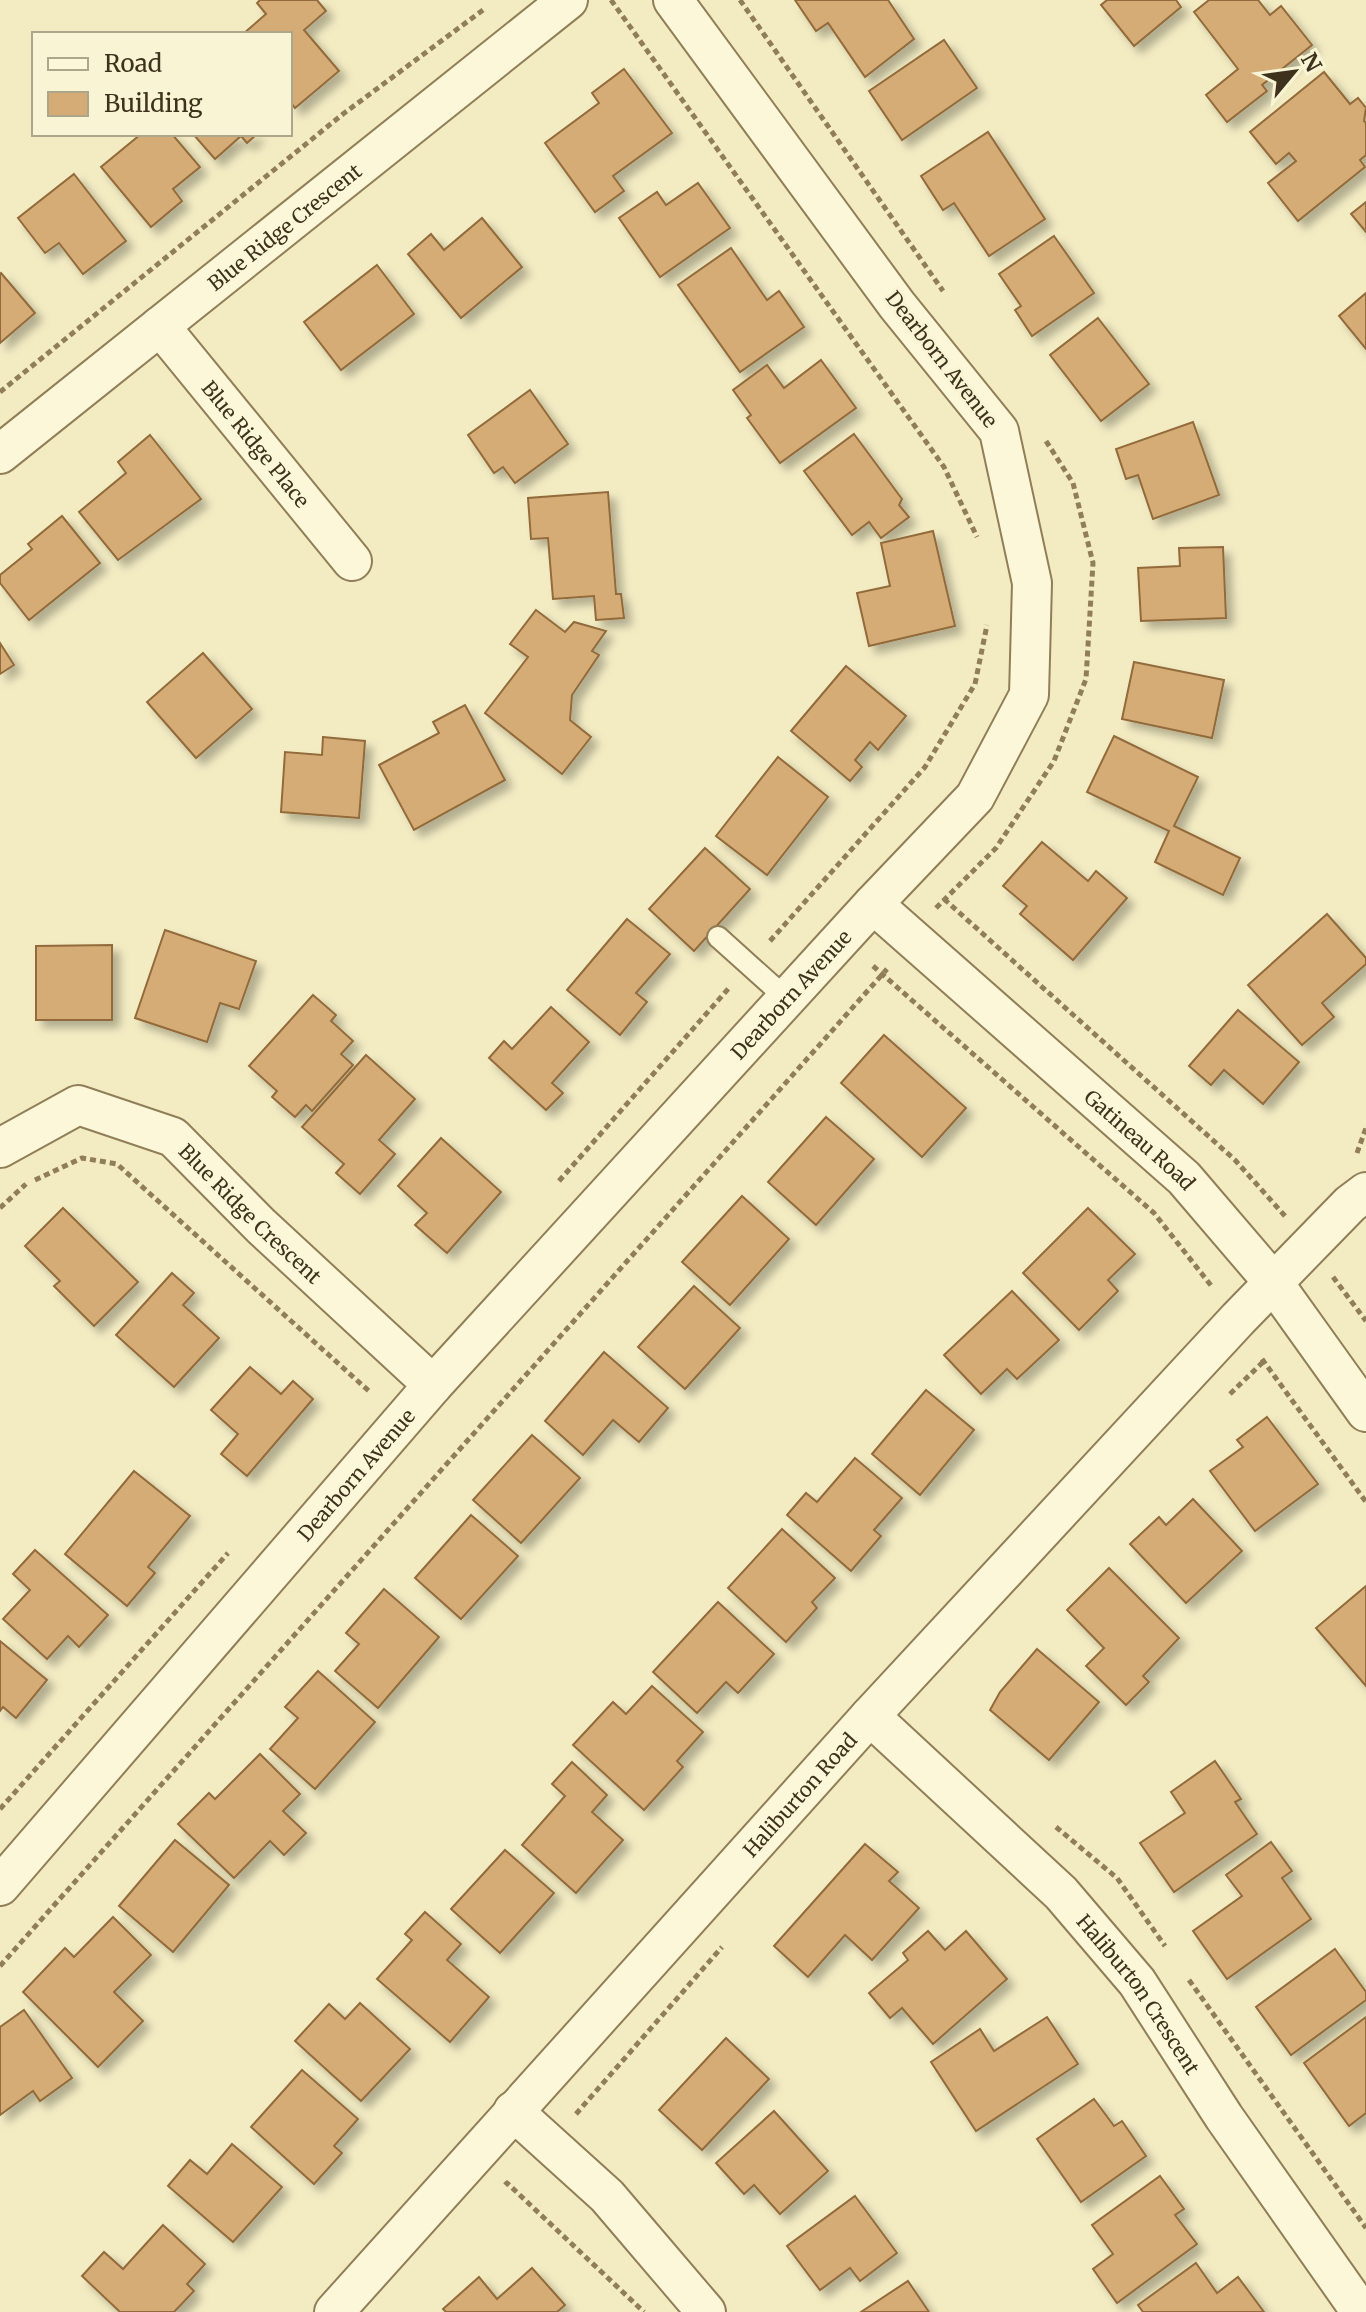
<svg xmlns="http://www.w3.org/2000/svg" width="1366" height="2312" font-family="Merriweather,serif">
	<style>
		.building { fill: #d5ac75; stroke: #926b3b; stroke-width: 2; filter: url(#shadow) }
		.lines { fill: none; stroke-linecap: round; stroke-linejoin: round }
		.service-casing { stroke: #907e57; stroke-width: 24 }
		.minor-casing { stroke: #907e57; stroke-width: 42 }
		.path { stroke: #907e57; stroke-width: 5; stroke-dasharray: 6 4; stroke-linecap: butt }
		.service { stroke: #fcf7d8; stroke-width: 20 }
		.minor { stroke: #fcf7d8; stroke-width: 38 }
		.labels { text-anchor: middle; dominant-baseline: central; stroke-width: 6; stroke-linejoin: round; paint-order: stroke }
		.street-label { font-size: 20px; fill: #3e321d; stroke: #f9f4d4 }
	</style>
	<defs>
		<filter id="shadow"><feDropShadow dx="7" dy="7" stdDeviation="4" flood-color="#0004"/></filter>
	</defs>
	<rect width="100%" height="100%" fill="#f3ecc3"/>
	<!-- building -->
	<g class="building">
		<polygon points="260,0 317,0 326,11 304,30 339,71 295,108 290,102 290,34 243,34 266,14 257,3"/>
		<polygon points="795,0 888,0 914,39 865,77 828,23 816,31"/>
		<polygon points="1107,0 1176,0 1181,7 1134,46 1101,5"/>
		<polygon points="1209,0 1258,0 1270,15 1281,6 1312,45 1262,85 1267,91 1227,122 1206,95 1238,69 1194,12"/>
		<polygon points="944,40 977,88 902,140 869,91"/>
		<polygon points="624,69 672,133 613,176 624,191 595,212 545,143 599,103 592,93"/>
		<polygon points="1324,72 1350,104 1358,98 1366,108 1364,121 1366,123 1366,155 1360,160 1365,167 1298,221 1268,183 1296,161 1289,153 1276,164 1250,132"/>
		<polygon points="988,132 1045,219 989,256 954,203 943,210 921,176"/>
		<polygon points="141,134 172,134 200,167 173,189 182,201 151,227 101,167"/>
		<polygon points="193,134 257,134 247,143 241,136 215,159"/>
		<polygon points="74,174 126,241 83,274 59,243 45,253 18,218"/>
		<polygon points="698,183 730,228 660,277 619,218 657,192 666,205"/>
		<polygon points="1366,202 1366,232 1351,214"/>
		<polygon points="482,218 522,267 461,318 408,254 431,234 444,250"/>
		<polygon points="1054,236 1094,293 1032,336 1015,310 1021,306 999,274"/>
		<polygon points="731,248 767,300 779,291 804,327 740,372 678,285"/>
		<polygon points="377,265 414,314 341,370 304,322"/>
		<polygon points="1,273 35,313 0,343 0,274"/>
		<polygon points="1366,293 1366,349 1339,316"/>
		<polygon points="1098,318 1149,384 1101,421 1050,355"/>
		<polygon points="821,360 856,408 780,463 747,418 751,415 733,390 767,365 784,388"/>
		<polygon points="530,390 568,444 515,483 503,467 494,473 468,435"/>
		<polygon points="1193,422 1219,495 1153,519 1138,475 1126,479 1116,449"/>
		<polygon points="854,434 902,499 899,505 909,517 881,538 869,522 852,535 804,471"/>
		<polygon points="150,435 201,499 118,560 79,512 126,473 118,462"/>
		<polygon points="608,492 616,594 621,594 624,618 596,620 594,596 553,599 548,538 531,539 528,498"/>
		<polygon points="62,516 100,563 29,620 0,583 0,575 32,549 28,544"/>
		<polygon points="933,531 955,626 869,646 857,593 890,586 881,543"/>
		<polygon points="1223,547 1226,618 1141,621 1138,568 1180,566 1179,548"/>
		<polygon points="536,610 565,632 574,622 606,631 592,651 599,655 572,695 570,720 591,737 562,774 485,713 528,657 510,644"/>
		<polygon points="0,643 14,665 0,674"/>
		<polygon points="203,653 252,709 196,758 147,702"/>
		<polygon points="1134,662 1224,680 1212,738 1122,719"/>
		<polygon points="846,666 906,716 878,750 870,742 855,760 862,767 850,781 791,731"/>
		<polygon points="465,705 505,780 414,830 379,765 439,733 433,722"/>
		<polygon points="1114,736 1198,777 1174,826 1240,858 1223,895 1155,862 1169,831 1087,792"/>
		<polygon points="323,737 365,741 359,818 281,812 285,752 322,755"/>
		<polygon points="778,757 828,797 767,875 716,836"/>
		<polygon points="1042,842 1088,881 1096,871 1127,898 1073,960 1020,914 1027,906 1003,886"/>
		<polygon points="705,848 750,889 694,951 649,909"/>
		<polygon points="1327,914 1366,958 1366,964 1322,1003 1334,1017 1302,1045 1248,985"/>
		<polygon points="627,919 670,954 636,993 647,1002 620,1035 567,990"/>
		<polygon points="165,930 256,961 239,1009 220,1003 207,1042 135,1018"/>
		<polygon points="112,945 112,1020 36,1020 36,946"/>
		<polygon points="313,995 336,1015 331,1021 353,1041 341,1054 353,1065 312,1111 306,1105 295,1117 272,1097 277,1091 249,1066"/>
		<polygon points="551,1007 589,1042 552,1083 563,1093 546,1110 489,1058 504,1041 512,1049"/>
		<polygon points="1238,1010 1299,1062 1263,1104 1224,1070 1211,1085 1189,1066"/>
		<polygon points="884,1035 966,1108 922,1157 841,1083"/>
		<polygon points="366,1055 415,1099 379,1140 395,1154 360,1194 336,1173 344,1164 302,1127"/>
		<polygon points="826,1117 874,1159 816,1225 768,1182"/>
		<polygon points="441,1138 501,1192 447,1253 415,1225 427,1213 398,1186"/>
		<polygon points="742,1196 789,1239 730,1305 682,1262"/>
		<polygon points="63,1208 138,1282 94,1326 54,1286 60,1281 25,1246"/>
		<polygon points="1088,1208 1135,1254 1108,1280 1118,1291 1079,1330 1023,1273"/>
		<polygon points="172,1273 194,1293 183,1305 219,1338 174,1387 116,1335"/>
		<polygon points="694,1286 740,1328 685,1389 638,1347"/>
		<polygon points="1012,1291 1059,1340 1017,1379 1007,1369 981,1394 944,1355"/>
		<polygon points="604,1352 668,1408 639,1442 613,1420 583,1455 545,1421"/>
		<polygon points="250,1367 281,1394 293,1381 313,1399 247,1476 221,1454 238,1434 211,1410"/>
		<polygon points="926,1390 974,1430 920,1495 872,1454"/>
		<polygon points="1267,1417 1318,1484 1255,1531 1210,1471 1243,1447 1237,1440"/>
		<polygon points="532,1435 580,1478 521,1543 473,1500"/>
		<polygon points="855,1458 902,1498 874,1530 881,1536 851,1571 787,1515 806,1493 817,1502"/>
		<polygon points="134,1471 190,1516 148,1567 155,1573 127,1606 65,1554"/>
		<polygon points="1193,1499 1242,1551 1186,1603 1130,1544 1159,1517 1166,1525"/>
		<polygon points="471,1515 518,1556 461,1619 415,1578"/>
		<polygon points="782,1529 835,1578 812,1602 817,1608 786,1642 728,1588"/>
		<polygon points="35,1550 108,1615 79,1647 68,1636 47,1659 3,1619 30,1590 13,1574"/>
		<polygon points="1109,1568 1179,1638 1143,1676 1149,1682 1126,1705 1086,1666 1104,1648 1067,1610"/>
		<polygon points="1366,1586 1366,1686 1316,1628"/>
		<polygon points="384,1589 439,1637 378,1708 335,1671 359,1644 346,1633"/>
		<polygon points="718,1602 774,1654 738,1693 726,1682 697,1713 653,1672"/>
		<polygon points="0,1641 47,1680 16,1718 3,1707 0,1711"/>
		<polygon points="1037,1649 1099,1702 1049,1760 990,1710 1000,1692"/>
		<polygon points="318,1671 375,1722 315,1789 270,1749 298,1718 285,1707"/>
		<polygon points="652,1686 703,1732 677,1761 683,1767 644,1810 573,1745 613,1702 626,1714"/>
		<polygon points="260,1754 300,1794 283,1811 306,1833 284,1855 270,1841 234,1878 178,1824 209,1793 215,1799"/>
		<polygon points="1215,1761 1241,1799 1235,1802 1257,1834 1174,1892 1140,1843 1185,1813 1171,1792"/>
		<polygon points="572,1762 607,1795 592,1812 623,1840 576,1893 522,1845 565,1796 552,1784"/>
		<polygon points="175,1840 229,1885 173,1952 119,1906"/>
		<polygon points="1271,1842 1292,1871 1282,1878 1311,1919 1227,1979 1193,1931 1242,1896 1226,1875"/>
		<polygon points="865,1844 898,1872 889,1881 919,1908 872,1960 845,1935 808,1977 774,1946"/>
		<polygon points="505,1850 554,1893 500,1953 451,1909"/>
		<polygon points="425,1912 461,1944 447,1960 489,1997 450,2042 377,1979 412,1940 405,1934"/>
		<polygon points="113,1917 151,1955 114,1992 143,2021 98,2067 23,1992 65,1948 74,1957"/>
		<polygon points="928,1931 945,1950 966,1931 1007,1979 933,2044 902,2008 890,2018 869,1993 908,1960 903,1953"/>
		<polygon points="1335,1949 1366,1992 1366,2000 1291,2055 1256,2007"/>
		<polygon points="360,2003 410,2049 361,2101 295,2041 329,2004 345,2019"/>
		<polygon points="24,2010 72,2078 40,2101 33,2091 0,2115 0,2027"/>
		<polygon points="1047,2017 1078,2064 976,2131 931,2062 980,2029 994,2051"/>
		<polygon points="1366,2017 1366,2113 1349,2126 1304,2063"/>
		<polygon points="726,2038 769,2079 702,2150 659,2110"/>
		<polygon points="302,2070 358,2119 334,2146 342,2153 314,2184 251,2127"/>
		<polygon points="1094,2099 1114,2126 1122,2121 1146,2156 1081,2202 1037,2139"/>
		<polygon points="774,2111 828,2171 780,2214 754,2185 744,2194 716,2163"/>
		<polygon points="232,2144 282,2187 233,2242 168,2186 190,2160 207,2174"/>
		<polygon points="1160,2176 1184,2209 1175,2215 1197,2244 1117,2303 1093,2269 1113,2254 1092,2225"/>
		<polygon points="855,2196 897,2253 860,2281 850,2268 820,2290 787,2246"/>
		<polygon points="163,2225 205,2264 187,2284 194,2291 174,2312 120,2312 82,2276 104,2252 123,2269"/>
		<polygon points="1196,2263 1217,2293 1238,2277 1264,2312 1143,2312 1138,2305"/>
		<polygon points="532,2268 565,2305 557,2312 446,2312 443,2309 479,2277 497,2299"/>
		<polygon points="908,2281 929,2312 861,2312"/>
	</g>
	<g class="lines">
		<!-- service casing -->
		<g class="service-casing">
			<polyline id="service" points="718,937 787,999"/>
		</g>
		<!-- minor casing -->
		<g class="minor-casing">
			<g id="minor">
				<path id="s1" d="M160,326l192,235"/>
				<path id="s2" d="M0,454l568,-454"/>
				<path id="s3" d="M873,904l311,274 89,104 93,130"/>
				<path id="s4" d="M0,1148l78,-43 95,32 88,89 172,159"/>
				<path id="s5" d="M870,1716l191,177 76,89 87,135 137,195"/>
				<path id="s6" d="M0,1886l433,-501 440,-481 102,-107 54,-102 3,-112 -33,-152 -102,-126 -224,-305"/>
				<polyline points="513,2111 607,2196 706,2312"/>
				<path id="s7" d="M334,2312l536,-596 368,-397 112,-115 16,-12"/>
			</g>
		</g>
		<!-- path -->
		<g class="path">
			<polyline points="611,0 944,467 977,537"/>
			<polyline points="740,0 943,291"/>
			<polyline points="0,392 343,114 483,10"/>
			<polyline points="944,899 1235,1160 1285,1216"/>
			<polyline points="936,908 996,848 1054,761 1086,679 1093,563 1073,483 1046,441"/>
			<polyline points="770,941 925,767 975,684 987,625"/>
			<polyline points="873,966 1154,1213 1213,1288"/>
			<polyline points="1357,1153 1366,1128"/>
			<polyline points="35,1180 82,1158 117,1164 371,1393"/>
			<polyline points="559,1181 729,988"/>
			<polyline points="0,1208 26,1184"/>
			<polyline points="1333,1277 1366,1321"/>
			<polyline points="1262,1359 1366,1502"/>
			<polyline points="1230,1394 1264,1361"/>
			<polyline points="0,1809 228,1553"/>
			<polyline points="1056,1827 1117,1878 1165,1946"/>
			<polyline points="0,1966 887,969"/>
			<polyline points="1189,1980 1366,2228"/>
			<polyline points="576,2114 722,1947"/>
			<polyline points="505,2185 507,2183 644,2312"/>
		</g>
		<!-- service -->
		<use href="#service" class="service"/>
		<!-- minor -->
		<use href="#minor" class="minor"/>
	</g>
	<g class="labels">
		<!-- street labels -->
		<g class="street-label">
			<text stroke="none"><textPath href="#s2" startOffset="364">Blue Ridge Crescent</textPath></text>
			<text transform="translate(942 359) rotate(52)">Dearborn Avenue</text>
			<text stroke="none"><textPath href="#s1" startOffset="152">Blue Ridge Place</textPath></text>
			<text stroke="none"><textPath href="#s6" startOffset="1192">Dearborn Avenue</textPath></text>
			<text stroke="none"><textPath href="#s3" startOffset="356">Gatineau Road</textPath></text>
			<text stroke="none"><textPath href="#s4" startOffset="298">Blue Ridge Crescent</textPath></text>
			<text stroke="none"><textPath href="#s6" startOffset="544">Dearborn Avenue</textPath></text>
			<text stroke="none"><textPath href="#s7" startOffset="696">Haliburton Road</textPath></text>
			<text stroke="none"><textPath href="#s5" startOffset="388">Haliburton Crescent</textPath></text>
		</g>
	</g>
	<!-- legend -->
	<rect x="32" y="32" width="260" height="104" fill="#f9f4d4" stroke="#aea68b" stroke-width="2"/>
	<rect x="48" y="58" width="40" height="12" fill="#fcf7d8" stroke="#aea68b" stroke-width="2"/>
	<text x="104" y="72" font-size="24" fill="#3e321d">Road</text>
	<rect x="48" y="92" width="40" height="24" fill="#d5ac75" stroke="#aea68b" stroke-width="2"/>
	<text x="104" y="112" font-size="24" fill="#3e321d">Building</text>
	<!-- north arrow -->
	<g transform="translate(1294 72) rotate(61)" stroke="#f9f4d4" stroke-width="6" paint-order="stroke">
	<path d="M0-6L14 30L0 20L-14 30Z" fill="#3e321d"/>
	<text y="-12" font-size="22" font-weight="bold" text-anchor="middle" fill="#3e321d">N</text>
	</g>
</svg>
